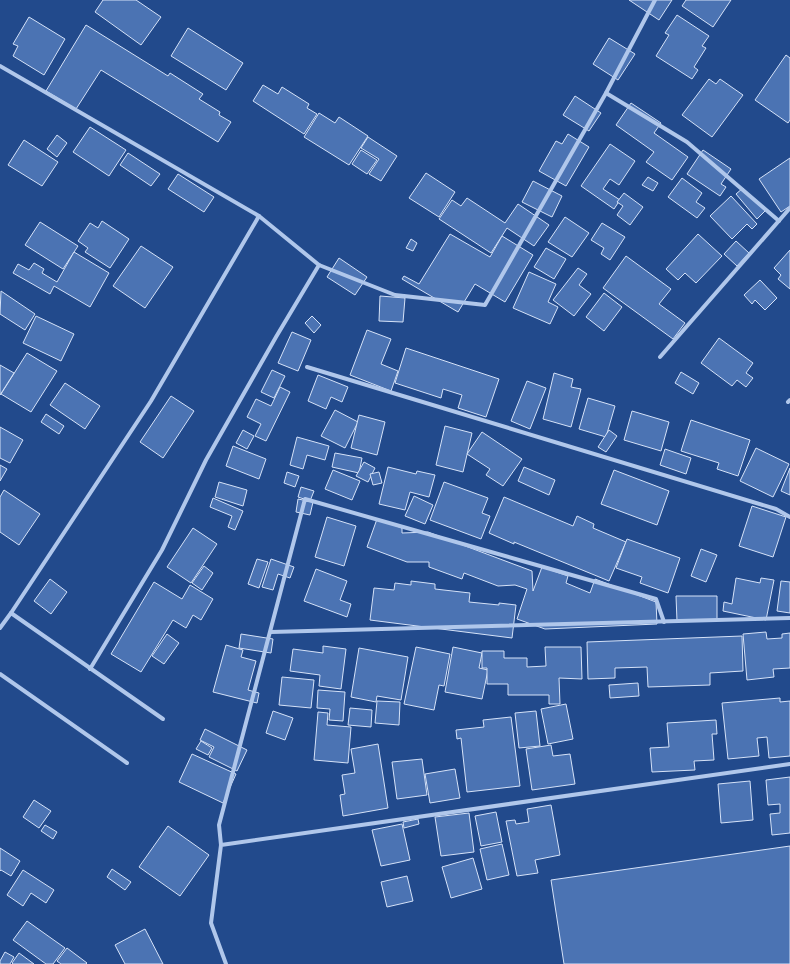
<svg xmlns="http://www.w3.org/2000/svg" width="790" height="964" font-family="'Fira Sans',sans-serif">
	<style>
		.building { fill: #4b73b3; stroke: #d5e2f8 }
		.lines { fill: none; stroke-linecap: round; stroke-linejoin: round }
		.street { stroke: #b0c7eb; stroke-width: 4 }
	</style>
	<rect width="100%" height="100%" fill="#224a8c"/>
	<!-- building -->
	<g class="building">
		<polygon points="103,0 136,0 161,17 141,45 95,12"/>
		<polygon points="629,0 672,0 659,20"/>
		<polygon points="686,0 731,0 713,27 682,6"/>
		<polygon points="677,15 709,36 702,46 706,48 694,67 698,70 692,79 656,56 669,35 665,33"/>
		<polygon points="29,17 65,39 44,75 13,56 18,46 13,44"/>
		<polygon points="86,25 168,76 170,73 203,94 199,99 220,112 219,115 231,122 218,142 101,70 76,109 46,91"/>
		<polygon points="188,28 243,63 226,90 171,56"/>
		<polygon points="609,38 635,54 618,80 593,64"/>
		<polygon points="786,55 790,58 790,120 788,123 755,100"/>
		<polygon points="709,79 716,84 720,79 743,95 712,137 682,115"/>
		<polygon points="263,85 278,94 282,87 309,104 307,108 317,114 304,134 253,101"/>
		<polygon points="575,96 601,113 589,131 563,115"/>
		<polygon points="631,103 661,123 654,133 688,157 672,180 646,162 654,152 616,125"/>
		<polygon points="319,113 335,123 339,117 368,136 349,165 304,137"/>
		<polygon points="90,127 126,150 109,176 73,152"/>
		<polygon points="568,134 589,147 566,186 539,171 556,141 562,144"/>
		<polygon points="57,135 67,143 57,157 47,149"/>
		<polygon points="368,137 397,156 381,181 369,174 379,159 361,148"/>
		<polygon points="24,140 58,162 42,186 8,165"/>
		<polygon points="610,144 635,161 619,185 610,179 603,189 620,200 614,209 581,186"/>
		<polygon points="361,150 377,160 367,174 352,164"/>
		<polygon points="703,150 731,169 721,184 726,187 720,196 687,174"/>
		<polygon points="128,153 160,174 151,186 120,165"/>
		<polygon points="790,158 790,206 781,212 759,179"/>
		<polygon points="426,173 455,192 439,217 409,198"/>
		<polygon points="178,174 214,197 204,212 168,189"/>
		<polygon points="648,177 658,183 653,191 642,185"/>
		<polygon points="682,178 702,193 696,202 705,208 697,218 668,197"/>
		<polygon points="533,181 562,196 552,217 522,202"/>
		<polygon points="743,188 765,211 757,219 736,194"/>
		<polygon points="624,193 643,207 630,225 617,215 623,206 617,202"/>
		<polygon points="731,196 757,224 752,229 747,224 732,239 710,216"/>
		<polygon points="467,198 505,223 518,204 549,225 534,246 507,228 491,253 439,219 452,200 461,206"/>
		<polygon points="565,217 589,233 572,257 548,242"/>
		<polygon points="102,221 129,239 110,268 85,252 88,248 78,241 90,223 98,228"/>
		<polygon points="40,222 78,246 63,269 25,245"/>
		<polygon points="602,223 625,237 610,260 601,254 604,248 591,240"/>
		<polygon points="450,234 490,257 502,236 533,255 505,302 475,284 458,312 402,279 404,276 419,284"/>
		<polygon points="698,234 722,256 696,283 685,273 678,280 666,269"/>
		<polygon points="411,239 417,243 413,251 406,248"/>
		<polygon points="736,241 749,253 737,266 724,254"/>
		<polygon points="141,246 173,267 145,308 113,286"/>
		<polygon points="546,248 566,259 554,279 534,267"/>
		<polygon points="790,250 790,289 778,279 781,275 774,268"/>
		<polygon points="74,252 109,273 90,307 54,286 50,294 13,273 18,264 29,270 34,263 44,269 42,273 57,282"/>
		<polygon points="626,256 671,289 659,304 685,323 673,339 603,288"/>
		<polygon points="339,258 367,277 355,295 327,277"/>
		<polygon points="578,268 587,274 579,285 591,294 574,316 553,300"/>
		<polygon points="529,272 556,284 548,302 558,307 550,324 513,308"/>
		<polygon points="760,280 777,298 765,310 755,300 752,304 744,295"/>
		<polygon points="1,291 35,314 25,330 0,314"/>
		<polygon points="604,293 622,307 604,331 586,317"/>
		<polygon points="380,296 405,298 403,322 379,321"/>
		<polygon points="36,316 74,334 61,361 23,343"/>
		<polygon points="312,316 321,325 314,333 305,323"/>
		<polygon points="367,330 391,339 381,364 398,371 391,391 350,375"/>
		<polygon points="292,332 311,340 298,371 278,363"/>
		<polygon points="719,338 753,363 746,373 753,378 746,387 737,380 732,386 701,363"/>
		<polygon points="406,348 499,379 486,417 458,408 462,395 443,389 441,398 395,383"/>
		<polygon points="27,353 57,371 31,412 1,394"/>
		<polygon points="0,365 14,373 0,395"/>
		<polygon points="272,370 285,376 274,398 261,392"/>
		<polygon points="681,372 699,383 693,394 675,383"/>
		<polygon points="554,373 573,379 571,387 581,389 571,427 543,419"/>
		<polygon points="318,375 348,387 342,402 331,397 326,409 308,401"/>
		<polygon points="527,381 546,388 530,429 511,421"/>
		<polygon points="65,383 100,406 85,429 50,405"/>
		<polygon points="280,387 290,392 266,441 255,436 261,424 247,417 256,399 271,406"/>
		<polygon points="171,396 194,411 163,458 140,442"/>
		<polygon points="588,398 615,406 606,437 579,429"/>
		<polygon points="335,410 358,422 345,448 321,436"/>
		<polygon points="632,411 669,422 661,451 624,440"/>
		<polygon points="46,414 64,426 59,434 41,422"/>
		<polygon points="359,415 385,422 377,455 351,448"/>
		<polygon points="691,420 750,440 738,476 717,469 719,463 681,451"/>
		<polygon points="445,426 472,433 463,472 436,465"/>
		<polygon points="0,427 23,440 10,463 0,458"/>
		<polygon points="243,430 254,436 247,449 236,443"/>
		<polygon points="609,430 617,436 606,452 598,447"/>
		<polygon points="482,432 522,459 503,486 486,475 490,469 467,454"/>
		<polygon points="297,437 329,446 325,460 307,455 303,469 290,465"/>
		<polygon points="233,446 266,459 259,479 226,466"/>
		<polygon points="756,448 789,464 773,497 740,481"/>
		<polygon points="665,449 691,458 686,474 660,465"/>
		<polygon points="335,453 362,458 359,473 332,467"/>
		<polygon points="364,462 375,468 368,482 356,476"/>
		<polygon points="0,465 7,469 0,481"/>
		<polygon points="388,467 416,474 417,471 435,475 429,497 410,492 405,510 379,504"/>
		<polygon points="524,467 555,480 549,495 518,481"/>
		<polygon points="790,468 790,495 781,491"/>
		<polygon points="333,470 360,481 352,500 325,489"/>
		<polygon points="614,470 669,491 657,525 601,504"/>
		<polygon points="287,472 299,476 295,487 284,483"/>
		<polygon points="379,472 382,483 373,485 370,474"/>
		<polygon points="219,482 247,490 243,506 215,497"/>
		<polygon points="444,482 488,498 482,513 490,516 481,539 430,520"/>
		<polygon points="301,487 314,491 310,501 298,497"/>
		<polygon points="4,490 40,514 19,545 0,532 0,497"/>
		<polygon points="414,496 433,505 425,524 405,516"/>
		<polygon points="504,497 573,526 577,516 594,524 593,528 626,542 609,581 514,542 514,544 489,533"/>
		<polygon points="213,498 243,511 235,530 228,527 232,516 210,507"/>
		<polygon points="298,499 313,502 310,515 296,512"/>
		<polygon points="752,506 786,517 773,557 739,546"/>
		<polygon points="327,517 356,526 344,566 315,557"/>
		<polygon points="377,519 402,528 402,533 428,532 532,571 533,591 542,567 568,576 566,583 590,593 595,579 656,602 657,624 545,629 517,619 527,589 515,585 498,586 464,573 462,579 429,567 429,562 407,562 367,547"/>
		<polygon points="193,528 217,544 191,583 167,567"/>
		<polygon points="627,539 680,558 668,593 640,583 642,577 616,568"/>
		<polygon points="701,549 717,555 706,582 691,576"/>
		<polygon points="257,559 268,562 259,588 248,584"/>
		<polygon points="271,559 294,567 290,578 278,574 273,590 262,587"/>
		<polygon points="204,566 213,573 202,590 192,583"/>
		<polygon points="316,569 347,581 340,600 351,604 347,617 304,601"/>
		<polygon points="736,578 760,583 761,578 774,580 766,620 723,611 724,602 732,604"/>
		<polygon points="50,579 67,592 51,614 34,601"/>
		<polygon points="411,581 435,584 435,589 470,593 469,602 499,605 499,603 516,605 512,638 370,620 374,588 394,590 395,583 411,585"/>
		<polygon points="781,581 790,582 790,613 777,611"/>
		<polygon points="154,582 182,599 190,585 213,599 201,620 193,615 186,628 173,620 141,672 111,654"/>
		<polygon points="676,596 717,596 717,621 677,621"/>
		<polygon points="766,632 767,639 782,638 782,634 790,633 790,668 773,669 774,677 747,680 743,634"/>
		<polygon points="167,634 179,643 164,664 152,656"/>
		<polygon points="241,634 273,639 271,653 239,648"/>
		<polygon points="742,636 743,671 710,673 710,685 648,687 647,667 615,668 615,678 588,679 587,642"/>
		<polygon points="226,645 243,650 241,657 256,661 248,690 259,693 257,703 213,692"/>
		<polygon points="323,646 346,649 341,689 319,686 320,675 290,671 293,649 323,653"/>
		<polygon points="416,647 450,654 444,686 439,685 434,710 404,704"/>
		<polygon points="453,647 482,653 479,668 488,670 482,699 445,692"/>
		<polygon points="545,647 581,647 582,679 559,678 560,704 549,704 549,695 508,695 508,684 487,684 487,668 482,668 482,651 504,651 504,658 527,658 527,667 546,666"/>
		<polygon points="359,648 408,657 401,700 377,696 376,702 351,697"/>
		<polygon points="282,677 314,680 311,708 279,705"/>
		<polygon points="638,683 639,696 610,698 609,685"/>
		<polygon points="318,690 345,692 343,721 329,720 330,709 317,708"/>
		<polygon points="780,698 780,702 790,701 790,756 769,758 767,737 757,738 759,756 728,759 722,703"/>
		<polygon points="377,701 400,702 399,725 375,723"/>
		<polygon points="566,704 573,739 548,744 541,709"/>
		<polygon points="350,708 372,710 371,727 348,725"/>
		<polygon points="273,711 293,718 285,740 266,733"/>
		<polygon points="536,711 540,746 519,748 515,713"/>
		<polygon points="318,712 328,713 327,725 351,727 348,763 314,760"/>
		<polygon points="511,717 520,786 467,792 461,738 457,739 456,730 484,727 483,720"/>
		<polygon points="716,720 717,734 712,734 714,760 694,761 695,770 652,772 650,748 669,747 667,723"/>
		<polygon points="205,729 247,750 237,771 209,757 214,747 200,740"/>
		<polygon points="201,741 212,748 208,755 196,749"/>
		<polygon points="378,744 388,808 343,816 340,795 345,794 342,775 355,773 351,749"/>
		<polygon points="551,745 553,756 570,754 575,784 532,790 526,749"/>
		<polygon points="192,754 236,774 223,803 179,782"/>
		<polygon points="422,759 427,795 397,799 392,762"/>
		<polygon points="455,769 460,798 430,803 425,774"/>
		<polygon points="790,777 790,833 772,835 770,814 780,813 780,804 768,805 766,780"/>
		<polygon points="750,781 753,820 721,823 718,784"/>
		<polygon points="34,800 51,811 39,828 23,817"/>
		<polygon points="551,805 560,855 535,860 538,873 517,876 506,821 515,820 516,824 529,822 527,809"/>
		<polygon points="496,812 502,842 481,846 475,816"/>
		<polygon points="469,813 474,852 441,856 435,817"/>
		<polygon points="418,819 419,824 404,828 403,822"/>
		<polygon points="402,824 410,860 381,866 372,830"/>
		<polygon points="45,825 57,832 53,839 41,831"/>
		<polygon points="168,826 209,855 180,896 139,867"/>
		<polygon points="502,844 509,875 487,880 480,849"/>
		<polygon points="790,846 790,964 564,964 551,880"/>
		<polygon points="0,848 20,861 11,876 1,870 0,871"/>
		<polygon points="473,858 482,889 451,898 442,867"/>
		<polygon points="112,869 131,882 125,890 107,877"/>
		<polygon points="23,870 54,890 46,903 31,893 23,906 7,895"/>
		<polygon points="407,876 413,901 387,907 381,882"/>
		<polygon points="27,921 65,948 53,964 46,964 13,940"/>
		<polygon points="145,929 163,964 125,964 115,945"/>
		<polygon points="67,948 87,963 86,964 61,964 57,961"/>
		<polygon points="5,952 14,957 10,964 0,964 0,961"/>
		<polygon points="19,953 34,964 13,964 12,963"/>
	</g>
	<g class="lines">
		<!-- street -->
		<g class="street">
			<polyline points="0,66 259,216 319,265 395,295 485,305 606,93 655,0"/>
			<polyline points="606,93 687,142 779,221"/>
			<polyline points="660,357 790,208"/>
			<polyline points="307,367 776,509 790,517"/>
			<polyline points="788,402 790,400"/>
			<polyline points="11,613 163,719"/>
			<polyline points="0,628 11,613 151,401 259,216"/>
			<polyline points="271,632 790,618"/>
			<polyline points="90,669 162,550 206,460 276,337 319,265"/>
			<polyline points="0,674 127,763"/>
			<polyline points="221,845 219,825 305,499 656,599 664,622"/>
			<polyline points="226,964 211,923 221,845 790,764"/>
		</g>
	</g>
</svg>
